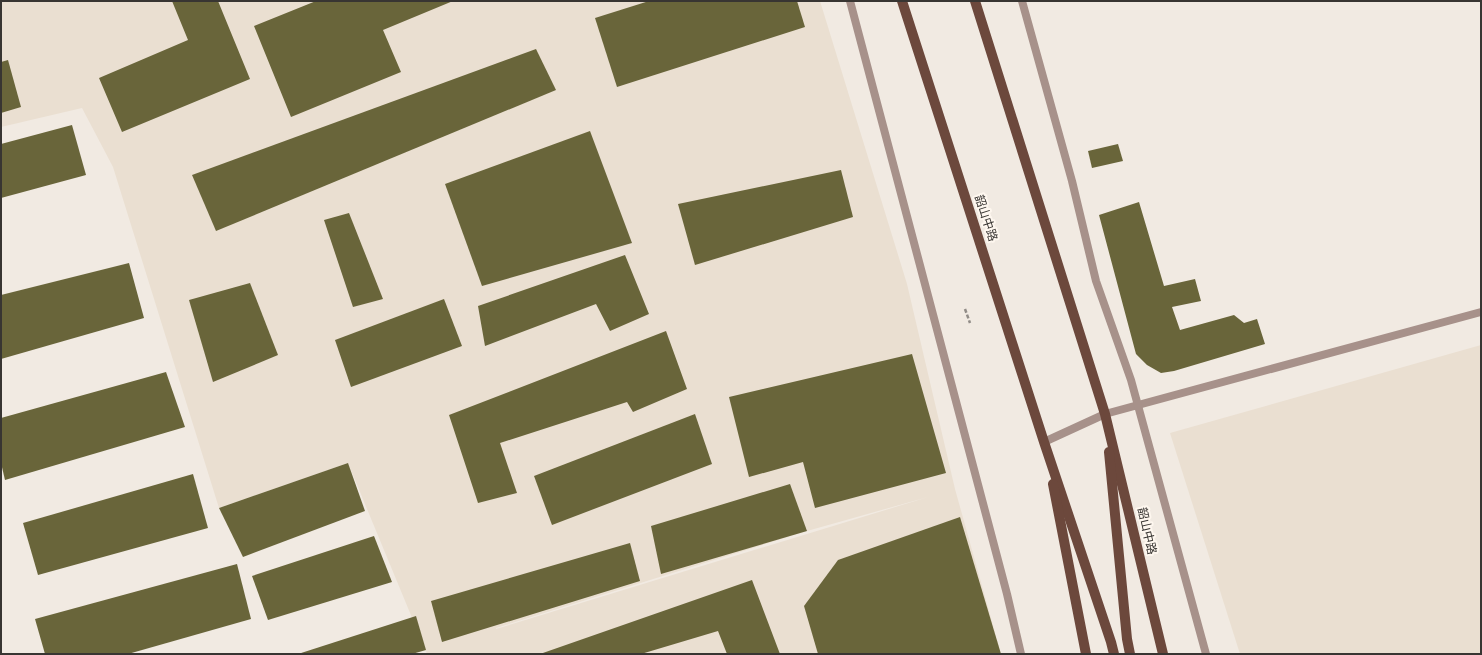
<svg xmlns="http://www.w3.org/2000/svg" width="1482" height="655" font-family="Raleway,'Noto Sans SC',sans-serif">
	<style>
		.built { fill: #eadfd1; fill-rule: evenodd }
		.building { fill: #69653a }
		.lines { fill: none; stroke-linecap: round; stroke-linejoin: round }
		.path { stroke: #918c87; stroke-width: 2.5; stroke-dasharray: 4 2; stroke-linecap: butt }
		.service { stroke: #a7918a; stroke-width: 8 }
		.minor { stroke: #a7918a; stroke-width: 8 }
		.tertiary { stroke: #a7918a; stroke-width: 8 }
		.primary { stroke: #6c483c; stroke-width: 10 }
		.labels { text-anchor: middle; dominant-baseline: central; stroke-width: 4; stroke-linejoin: round; paint-order: stroke }
		.street-label { font-size: 12px; fill: #383532; stroke: #fef7ef }
	</style>
	<rect width="100%" height="100%" fill="#f1eae2"/>
	<!-- built -->
	<g class="built">
		<path d="M1,1h819l87,283 48,205 46,165h-574l-79,-191 -129,45 -106,-341 -31,-59 -81,19zM928,497l-432,132v-1l311,-97z"/>
		<polygon points="1481,345 1481,654 1240,654 1170,433"/>
	</g>
	<!-- building -->
	<g class="building">
		<polygon points="172,1 218,1 250,79 122,132 99,78 188,40"/>
		<polygon points="316,1 453,1 383,30 401,72 291,117 254,26"/>
		<polygon points="649,1 797,1 805,27 617,87 595,18"/>
		<polygon points="536,49 556,90 216,231 192,175"/>
		<polygon points="8,60 21,107 1,113 1,62"/>
		<polygon points="72,125 86,175 1,198 1,144"/>
		<polygon points="590,131 632,243 482,286 445,184"/>
		<polygon points="1118,144 1123,161 1092,168 1088,151"/>
		<polygon points="841,170 853,217 695,265 678,204"/>
		<polygon points="1139,202 1164,286 1195,279 1201,301 1172,307 1180,330 1234,315 1244,323 1257,319 1265,344 1174,371 1161,373 1147,365 1136,354 1099,215"/>
		<polygon points="349,213 383,299 353,307 324,220"/>
		<polygon points="625,255 649,314 610,331 596,304 485,346 478,306"/>
		<polygon points="129,263 144,318 1,359 1,295"/>
		<polygon points="250,283 278,355 213,382 189,300"/>
		<polygon points="444,299 462,346 351,387 335,340"/>
		<polygon points="666,331 687,389 633,412 627,402 500,443 517,493 478,503 449,415"/>
		<polygon points="912,354 946,473 815,508 803,462 749,477 729,397"/>
		<polygon points="166,372 185,427 5,480 1,463 1,418"/>
		<polygon points="695,414 712,464 552,525 534,476"/>
		<polygon points="348,463 365,511 243,557 219,508"/>
		<polygon points="193,474 208,528 38,575 23,523"/>
		<polygon points="790,484 807,531 661,574 651,526"/>
		<polygon points="960,517 1001,654 818,654 804,606 838,560"/>
		<polygon points="374,536 392,582 268,620 252,576"/>
		<polygon points="630,543 640,581 442,642 431,601"/>
		<polygon points="237,564 251,619 128,654 45,654 35,619"/>
		<polygon points="752,580 780,654 727,654 718,631 641,654 540,654"/>
		<polygon points="416,616 426,650 412,654 298,654"/>
	</g>
	<g class="lines">
		<!-- path -->
		<polyline class="path" points="965,309 970,323"/>
		<!-- service -->
		<polyline class="service" points="850,1 1007,594 1021,654"/>
		<!-- minor -->
		<polyline class="minor" points="1044,442 1105,414 1481,312"/>
		<!-- tertiary -->
		<polyline class="tertiary" points="1022,1 1072,181 1096,281 1131,380 1206,654"/>
		<!-- primary -->
		<g class="primary">
			<polyline points="902,1 1044,442 1111,642 1114,654"/>
			<polyline points="975,1 1105,414 1163,654"/>
			<polyline points="1109,452 1127,639 1130,654"/>
			<polyline points="1053,484 1086,654"/>
		</g>
	</g>
	<g class="labels">
		<!-- street labels -->
		<g class="street-label">
			<text transform="translate(986 218) rotate(72)">韶山中路</text>
			<text transform="translate(1147 531) rotate(77)">韶山中路</text>
		</g>
	</g>
	<!-- border -->
	<rect width="1482" height="655" fill="none" stroke="#383532" stroke-width="4"/>
</svg>
